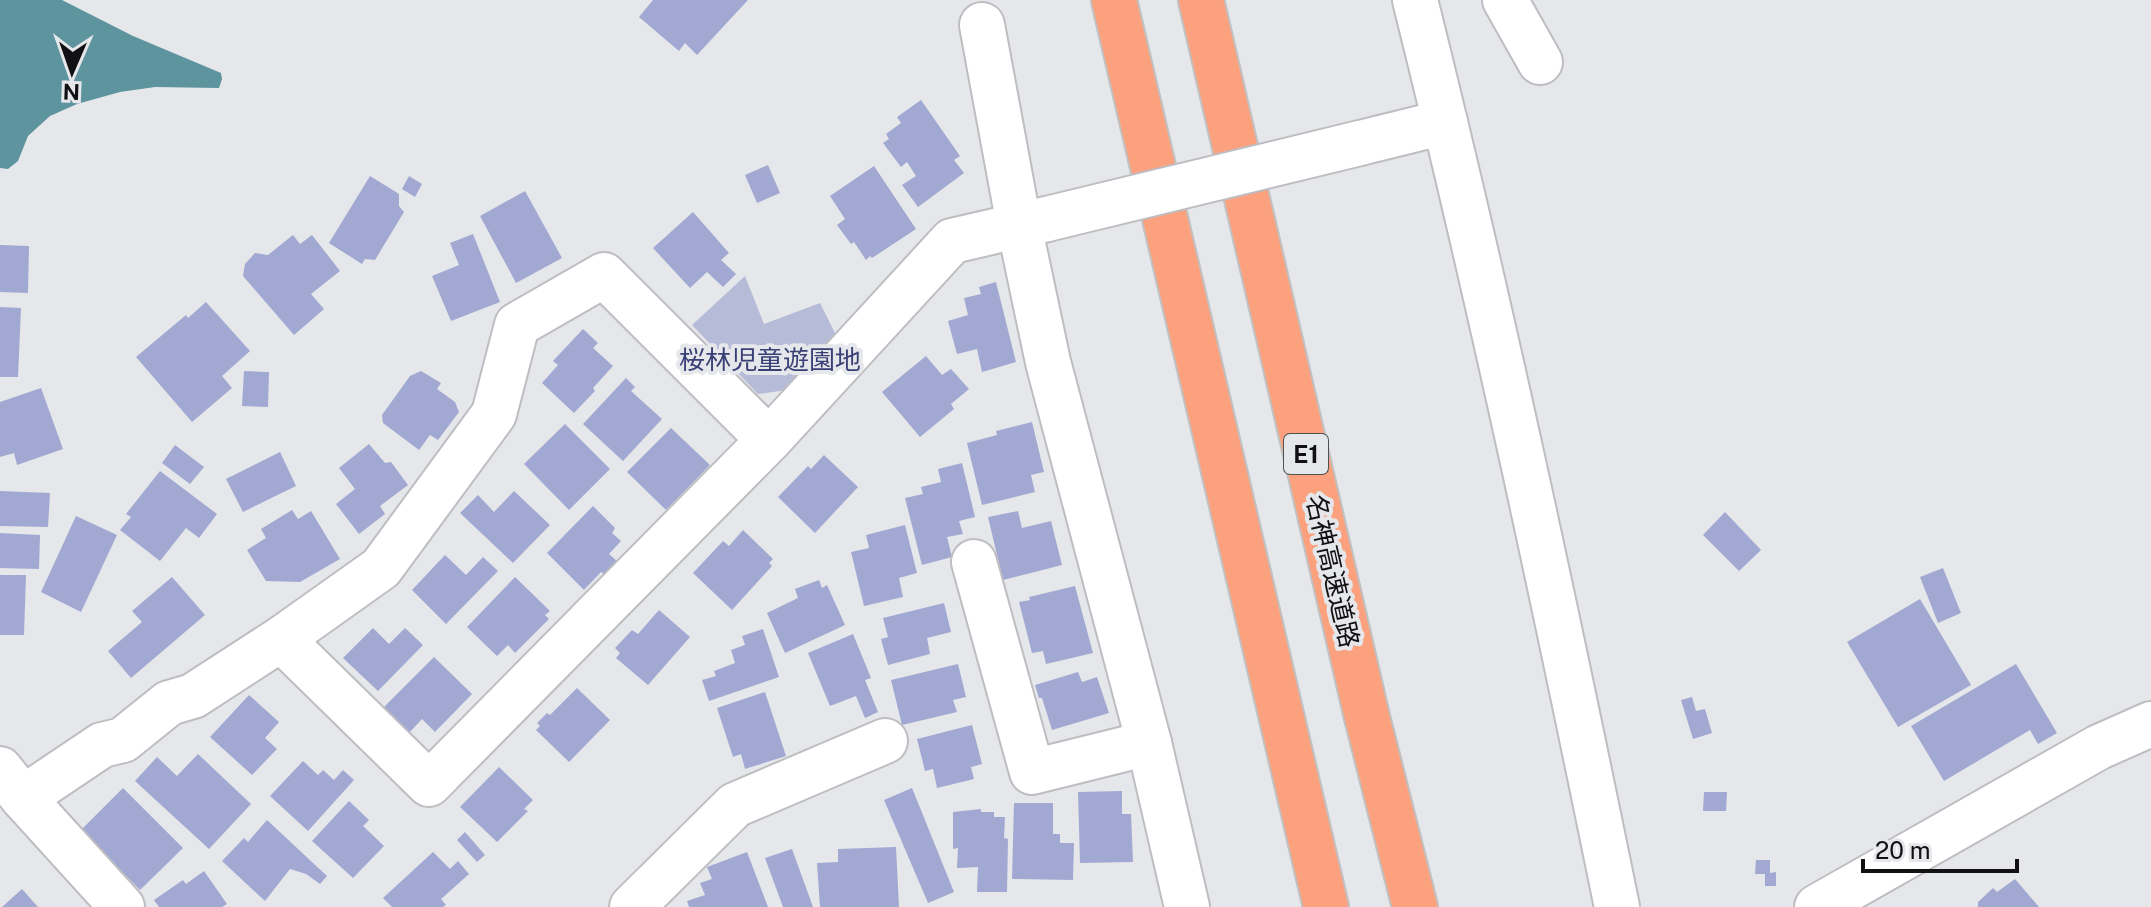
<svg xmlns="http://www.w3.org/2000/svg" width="2151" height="907" font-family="'Public Sans','Noto Sans JP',sans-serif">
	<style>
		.green { fill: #b6bcd8 }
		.water { fill: #5d949e }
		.building { fill: #a1a9d2 }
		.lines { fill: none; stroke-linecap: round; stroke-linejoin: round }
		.minor-casing { stroke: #bebec2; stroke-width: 48 }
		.highway-casing { stroke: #c1c1c2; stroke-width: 48 }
		.minor { stroke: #fff; stroke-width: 44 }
		.highway { stroke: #fba17d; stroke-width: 44 }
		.minor-bridge-casing { stroke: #bebec2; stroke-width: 48; stroke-linecap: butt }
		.minor-bridge { stroke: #fff; stroke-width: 44 }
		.labels { text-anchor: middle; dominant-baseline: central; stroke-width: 8; stroke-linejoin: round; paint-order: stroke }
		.shield { fill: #e6e7ea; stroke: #515154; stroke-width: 2 }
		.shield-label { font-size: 24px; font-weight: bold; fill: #111113 }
		.park-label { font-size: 26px; fill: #394076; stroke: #e6e7ea }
		.street-label { font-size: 26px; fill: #111113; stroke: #e6e7ea }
	</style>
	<rect width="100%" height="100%" fill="#e6e7ea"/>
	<!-- green -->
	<polygon class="green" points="745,276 764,324 820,303 837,337 787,390 758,394 692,325"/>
	<!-- water -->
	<polygon class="water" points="0,0 62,0 133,36 221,73 222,79 219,88 155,87 120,92 77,104 50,116 28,136 18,161 8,169 0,168"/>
	<!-- building -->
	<g class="building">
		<polygon points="653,0 748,0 697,55 685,43 679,51 639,17"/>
		<polygon points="921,100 960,156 954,160 964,173 918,207 902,185 916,176 907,162 901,167 883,143 889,139 886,134 901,123 897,117"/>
		<polygon points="768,165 780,193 757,203 745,175"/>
		<polygon points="874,166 916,229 872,258 870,256 866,260 854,242 851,244 837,225 845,219 830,196"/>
		<polygon points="370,176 399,194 399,206 404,212 375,260 365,259 362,264 329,243"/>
		<polygon points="409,176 422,184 415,197 402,189"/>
		<polygon points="525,191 562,258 516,283 480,216"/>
		<polygon points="693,212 729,253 721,260 736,274 723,287 707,272 690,288 653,248"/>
		<polygon points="473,234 500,302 451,321 432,276 459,265 450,243"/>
		<polygon points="293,235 300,244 312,235 340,271 311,294 324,309 294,335 243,276 245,264 255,253 268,255"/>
		<polygon points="0,245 29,246 28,293 0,292"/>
		<polygon points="996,282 1016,362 982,372 977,349 957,354 948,321 968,315 964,298 981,294 979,287"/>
		<polygon points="206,302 250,351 222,376 232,388 192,422 136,357 186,315 188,318"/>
		<polygon points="0,307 21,308 18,377 0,377"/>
		<polygon points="583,329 598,343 593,348 613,366 593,388 595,391 574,413 542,383 558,365 553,361"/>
		<polygon points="926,356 942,375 951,369 969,389 951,404 954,409 920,437 882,392"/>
		<polygon points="244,371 269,372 268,407 242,406"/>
		<polygon points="421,371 441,383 437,389 455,402 459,412 438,440 430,435 419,450 383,423 382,415 410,376"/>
		<polygon points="626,378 635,387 631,391 662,419 623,461 583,424"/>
		<polygon points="41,388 63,449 17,465 14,453 0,457 0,402"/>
		<polygon points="1032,422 1044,472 1031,475 1035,492 982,505 967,443 997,435 996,431"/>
		<polygon points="565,424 610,469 569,510 524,464"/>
		<polygon points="671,428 710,465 666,510 627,472"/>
		<polygon points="369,444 385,463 391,462 408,485 380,506 385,514 359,534 336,504 355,489 339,468"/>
		<polygon points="175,445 204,467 190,484 162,463"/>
		<polygon points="280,452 296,486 243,512 226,479"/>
		<polygon points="824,455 858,487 815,533 778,497 808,466 811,469"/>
		<polygon points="962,463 975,517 959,521 963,534 947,537 952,557 922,565 905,498 923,494 921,487 941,482 938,469"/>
		<polygon points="160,471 217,514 199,538 186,528 160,561 120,530 131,517 126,514"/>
		<polygon points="0,491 50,493 48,527 0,526"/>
		<polygon points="514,491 550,525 513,563 460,513 478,495 494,512"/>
		<polygon points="593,506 615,528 612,533 621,541 609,554 618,562 605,575 601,572 584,590 547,553"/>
		<polygon points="292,510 298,519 311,511 340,559 300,582 266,581 247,550 266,538 261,529"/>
		<polygon points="1018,511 1022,528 1051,521 1062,565 1003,580 988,517"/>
		<polygon points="1725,512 1761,550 1739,571 1703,535"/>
		<polygon points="76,516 117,535 81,612 41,592"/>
		<polygon points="905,525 917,573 899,578 903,597 864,606 851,552 869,548 866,535"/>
		<polygon points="743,530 773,559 769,563 772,566 732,610 693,573 723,541 729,546"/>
		<polygon points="0,533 40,535 39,569 0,568"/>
		<polygon points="445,555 466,575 483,557 498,571 446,624 412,590"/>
		<polygon points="1943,568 1961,613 1938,623 1920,577"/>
		<polygon points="0,575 26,575 24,635 0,635"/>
		<polygon points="172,577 205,615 131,678 108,651 142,622 132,611"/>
		<polygon points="515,577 550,611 545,615 549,619 515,653 508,645 497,656 467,627"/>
		<polygon points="819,580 822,588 827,585 845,625 785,653 767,613 798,598 795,589"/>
		<polygon points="1075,586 1093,653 1046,664 1043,651 1032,653 1019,602 1030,600 1029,597"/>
		<polygon points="1920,599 1971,685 1898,727 1847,642"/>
		<polygon points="944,603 951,632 927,638 930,654 888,665 881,639 888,637 883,618"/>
		<polygon points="659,610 690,637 648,685 616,658 620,653 615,648 632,630 638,634"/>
		<polygon points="373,628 389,644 405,628 423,645 378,691 343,658"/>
		<polygon points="763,629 779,677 709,701 702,680 716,676 714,671 735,663 731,650 745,645 742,636"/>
		<polygon points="853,634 871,678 865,680 878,712 865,718 856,696 830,706 808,653"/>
		<polygon points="434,657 472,694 435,732 422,719 409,733 383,708"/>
		<polygon points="958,664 966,697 953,700 957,712 902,725 891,680"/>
		<polygon points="2016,664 2057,733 2038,744 2030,730 1944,781 1911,726"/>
		<polygon points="1078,672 1082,682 1097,677 1109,713 1052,730 1042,698 1039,698 1035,685"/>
		<polygon points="577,688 610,720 569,762 536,730 540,726 537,723 547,713 550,715"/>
		<polygon points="765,692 786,756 745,769 741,754 733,757 717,708"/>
		<polygon points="249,695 279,722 265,738 277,749 252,775 210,737"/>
		<polygon points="1692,697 1696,711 1705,709 1712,733 1693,739 1681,700"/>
		<polygon points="972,725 982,764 971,767 974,779 937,788 933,769 925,771 917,739"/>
		<polygon points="198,754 251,804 209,849 135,781 157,757 177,776"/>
		<polygon points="303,761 318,775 323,770 334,780 343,770 354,780 308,831 270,796"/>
		<polygon points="499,767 533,800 524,809 528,811 497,842 460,807"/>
		<polygon points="123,788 183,848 140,890 81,830"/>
		<polygon points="912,788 954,892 928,903 884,800"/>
		<polygon points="1122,791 1122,814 1131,814 1133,862 1080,863 1078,792"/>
		<polygon points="1704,792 1727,792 1726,811 1703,811"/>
		<polygon points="349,801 369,820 363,826 384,846 353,878 312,841"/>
		<polygon points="1014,803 1053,803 1053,834 1060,834 1060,843 1074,843 1073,880 1012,879"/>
		<polygon points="981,809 981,812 994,812 994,817 1005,817 1004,838 1008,839 1007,892 977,892 978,867 957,868 958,848 953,849 953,812"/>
		<polygon points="267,820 327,876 320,884 306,874 290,869 265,901 222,861 244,838 248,842"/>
		<polygon points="465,832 485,855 477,862 457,840"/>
		<polygon points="896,847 899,907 820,907 817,863 838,862 838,849"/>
		<polygon points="792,849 813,907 783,907 765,858"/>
		<polygon points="433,852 450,869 458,861 469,874 441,899 446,905 443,907 392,907 383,898"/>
		<polygon points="747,852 768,907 689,907 687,901 705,895 700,883 712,879 707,867"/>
		<polygon points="1756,860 1770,860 1770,873 1776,872 1776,886 1765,886 1765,874 1755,874"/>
		<polygon points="204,871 227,904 222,907 159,907 154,900 183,880 186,884"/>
		<polygon points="2015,879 2039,907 1978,907 1978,902 1993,888 1997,892"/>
		<polygon points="22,889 38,907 2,907"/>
	</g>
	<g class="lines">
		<!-- minor casing -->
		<g class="minor-casing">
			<g id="minor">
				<path d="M1415,0c75,300 140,604 202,907"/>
				<polyline points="1505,0 1540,62"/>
				<polyline points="982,25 1019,225 1048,362 1149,743 1187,907"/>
				<polyline points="1360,143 1445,122"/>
				<polyline points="974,562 1032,772 1149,743"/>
				<polyline points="281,639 429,784 769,440 952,241 1047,219"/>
				<polyline points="0,769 23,798 122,907"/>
				<polyline points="23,798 102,745 123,740 169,703 193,696 281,639 381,568 494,414 517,325 604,275 769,440"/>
				<polyline points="632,907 735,805 885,741"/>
				<polyline points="1817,907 2099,747 2151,724"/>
			</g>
		</g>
		<!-- highway casing -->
		<g class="highway-casing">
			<g id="highway">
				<polyline points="1114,0 1326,907"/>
				<polyline points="1201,0 1367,717 1415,907"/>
			</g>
		</g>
		<!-- minor -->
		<use href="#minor" class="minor"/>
		<!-- highway -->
		<use href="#highway" class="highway"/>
		<!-- minor-bridge casing -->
		<g class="minor-bridge-casing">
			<polyline id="minor-bridge" points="1047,219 1360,143"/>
		</g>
		<!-- minor-bridge -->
		<use href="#minor-bridge" class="minor-bridge"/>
	</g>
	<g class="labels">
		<!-- shield labels -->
		<rect class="shield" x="1284" y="434" width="44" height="40" rx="6"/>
		<g class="shield-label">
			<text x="1306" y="454">E1</text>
		</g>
		<!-- park labels -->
		<g class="park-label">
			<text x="770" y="359">桜林児童遊園地</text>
		</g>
		<!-- street labels -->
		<g class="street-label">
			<text transform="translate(1333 571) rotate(77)">名神高速道路</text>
		</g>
	</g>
	<!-- north arrow -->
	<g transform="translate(72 72) rotate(182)" stroke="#e6e7ea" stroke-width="6" paint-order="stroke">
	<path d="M0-6L14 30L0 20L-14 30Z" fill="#111113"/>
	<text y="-12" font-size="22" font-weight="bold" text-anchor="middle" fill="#111113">N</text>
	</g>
	<!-- scale -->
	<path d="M1863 859v12h154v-12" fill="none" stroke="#111113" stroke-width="4"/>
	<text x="1875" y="859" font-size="24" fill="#111113" stroke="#e6e7ea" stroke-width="6" paint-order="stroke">20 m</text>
</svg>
